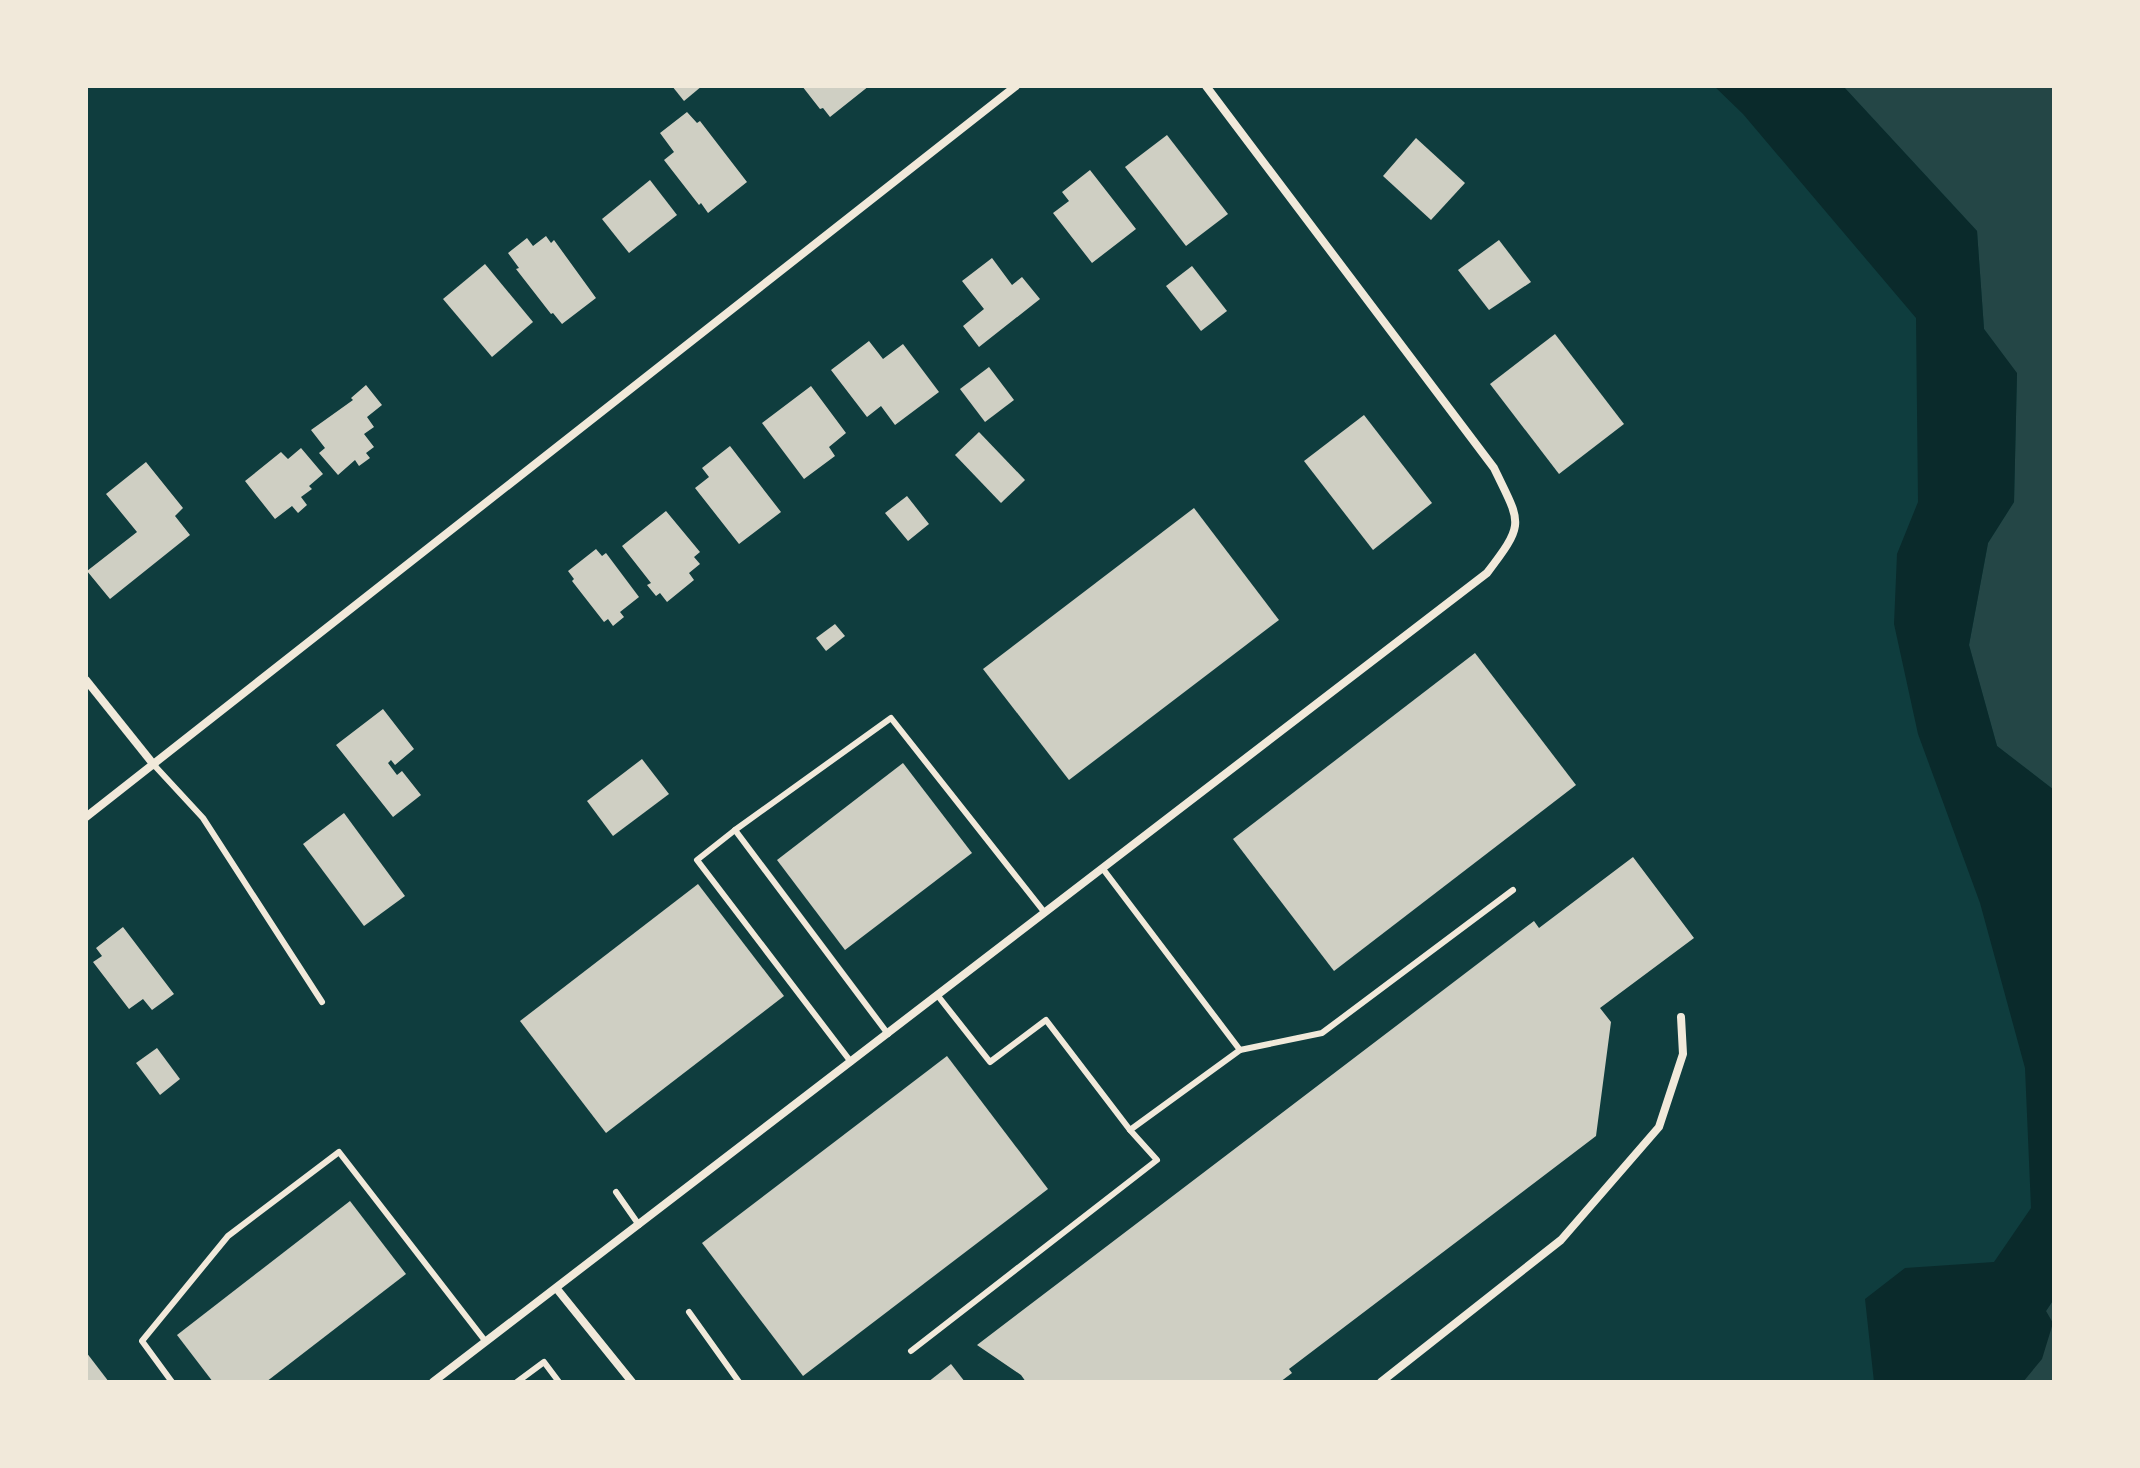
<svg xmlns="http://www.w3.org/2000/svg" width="2140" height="1468" font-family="'Sofia Sans Condensed',sans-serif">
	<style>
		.green { fill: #244646 }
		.water { fill: #0a2a2b }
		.building { fill: #cfcfc3 }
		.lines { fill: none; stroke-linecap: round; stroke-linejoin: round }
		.service { stroke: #f1e9da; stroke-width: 6 }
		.minor { stroke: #f1e9da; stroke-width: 8 }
	</style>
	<rect width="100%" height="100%" fill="#0f3d3e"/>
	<!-- green -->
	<g class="green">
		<polygon points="1843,86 2054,86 2054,790 1997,746 1969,645 1988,543 2014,502 2017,374 1984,329 1977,231"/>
		<polygon points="2054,1299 2054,1382 2023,1382 2046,1311"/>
	</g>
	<!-- water -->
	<polygon class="water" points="1714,86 1843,86 1977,231 1984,329 2017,373 2014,502 1988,543 1969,645 1997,746 2054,790 2054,1299 2046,1311 2053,1323 2042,1359 2023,1382 1874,1382 1865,1299 1905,1268 1994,1262 2031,1208 2025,1068 1980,903 1918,734 1894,624 1897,554 1918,502 1916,318 1743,114"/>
	<!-- building -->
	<g class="building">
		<polygon points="672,86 702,86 684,101"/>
		<polygon points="802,86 869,86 830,117 823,108 820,109"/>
		<polygon points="687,112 697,123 700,121 747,182 708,213 701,203 699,205 664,160 674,152 660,133"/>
		<polygon points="1167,135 1228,214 1186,246 1125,167"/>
		<polygon points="1416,138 1465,183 1431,220 1383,176"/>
		<polygon points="1090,170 1136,229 1092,263 1053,213 1069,201 1062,192"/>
		<polygon points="650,180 677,215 629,253 602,219"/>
		<polygon points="546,236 551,243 554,240 596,298 562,324 553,313 551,314 516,269 519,268 508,253 527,238 533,246"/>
		<polygon points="1499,240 1531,282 1489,310 1458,270"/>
		<polygon points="992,258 1012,285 1022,277 1040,299 979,347 963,326 984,309 962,281"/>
		<polygon points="485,264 533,322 492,357 443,299"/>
		<polygon points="1192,266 1227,311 1201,331 1166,286"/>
		<polygon points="1555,334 1624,424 1559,474 1490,384"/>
		<polygon points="869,341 883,359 903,344 939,392 895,425 881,406 867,417 831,370"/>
		<polygon points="989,367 1014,400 985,422 960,389"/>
		<polygon points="366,385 382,405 367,417 374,427 364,434 374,447 366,453 370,458 359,466 355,460 338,475 319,453 325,448 311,430 353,400 351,398"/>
		<polygon points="811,386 846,433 829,447 835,456 804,479 762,423"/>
		<polygon points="1364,415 1432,503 1373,550 1304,461"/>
		<polygon points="979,432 1025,480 1001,503 955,455"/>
		<polygon points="730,446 781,512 739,544 695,488 709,477 702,468"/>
		<polygon points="301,448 323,474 309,486 312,489 301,497 307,505 298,513 292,506 275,519 245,481 281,452 288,459"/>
		<polygon points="146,462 183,508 175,516 190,535 110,599 87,571 137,532 106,494"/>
		<polygon points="907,496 929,524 908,541 885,513"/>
		<polygon points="1194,508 1279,620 1069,780 983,669"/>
		<polygon points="666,511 700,552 694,557 700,564 689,573 694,580 667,602 660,593 656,596 647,585 651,583 622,546"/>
		<polygon points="596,549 602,556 606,553 639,597 620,612 624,617 613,626 608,619 604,622 572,581 574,579 568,571"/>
		<polygon points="835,624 845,636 826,651 816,638"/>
		<polygon points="1475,653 1576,785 1334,971 1233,839"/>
		<polygon points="383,709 414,749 395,765 391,760 388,763 397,775 402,771 421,795 393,817 336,745"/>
		<polygon points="642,759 669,794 613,836 587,801"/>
		<polygon points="903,763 972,853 845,950 777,860"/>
		<polygon points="344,813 405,896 364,926 303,844"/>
		<polygon points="1633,857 1694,938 1600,1008 1611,1022 1596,1136 1289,1369 1292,1373 1280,1382 1026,1382 1021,1375 977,1345 1534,921 1539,928"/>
		<polygon points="698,884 784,996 606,1133 520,1021"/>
		<polygon points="123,927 174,994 152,1010 143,999 129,1009 93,962 102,956 96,948"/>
		<polygon points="157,1048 180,1079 160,1095 136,1063"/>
		<polygon points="947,1056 1048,1189 803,1376 702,1243"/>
		<polygon points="350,1201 406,1274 266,1382 213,1382 177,1335"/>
		<polygon points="86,1352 109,1382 86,1382"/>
		<polygon points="951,1364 965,1382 928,1382"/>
	</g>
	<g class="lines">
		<!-- service -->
		<g class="service">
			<polyline points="154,765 203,818 322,1002"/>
			<polyline points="735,830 697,860 851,1062"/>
			<polyline points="1103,869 1240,1050 1322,1033 1513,890"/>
			<polyline points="938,996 990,1062 1046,1020 1130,1130"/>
			<polyline points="888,1034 735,830 891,718 1045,913"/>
			<polyline points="616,1192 639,1225"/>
			<polyline points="689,1312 739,1382"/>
			<polyline points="911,1351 1157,1160 1130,1130 1240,1050"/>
			<polyline points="172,1382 142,1341 228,1236 339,1152 486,1342"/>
			<polyline points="517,1382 544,1362 559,1382"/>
		</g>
		<!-- minor -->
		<g class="minor">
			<polyline points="86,680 154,765"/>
			<polyline points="86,817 1016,86"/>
			<polyline points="557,1289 632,1382"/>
			<path d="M433,1382l1054,-809c39,-51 34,-49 7,-105l-288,-382"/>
			<polyline points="1381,1382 1561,1240 1659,1127 1683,1054 1681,1017"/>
		</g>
	</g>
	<!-- border -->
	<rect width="2140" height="1468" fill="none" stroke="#f1e9da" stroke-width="176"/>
</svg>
